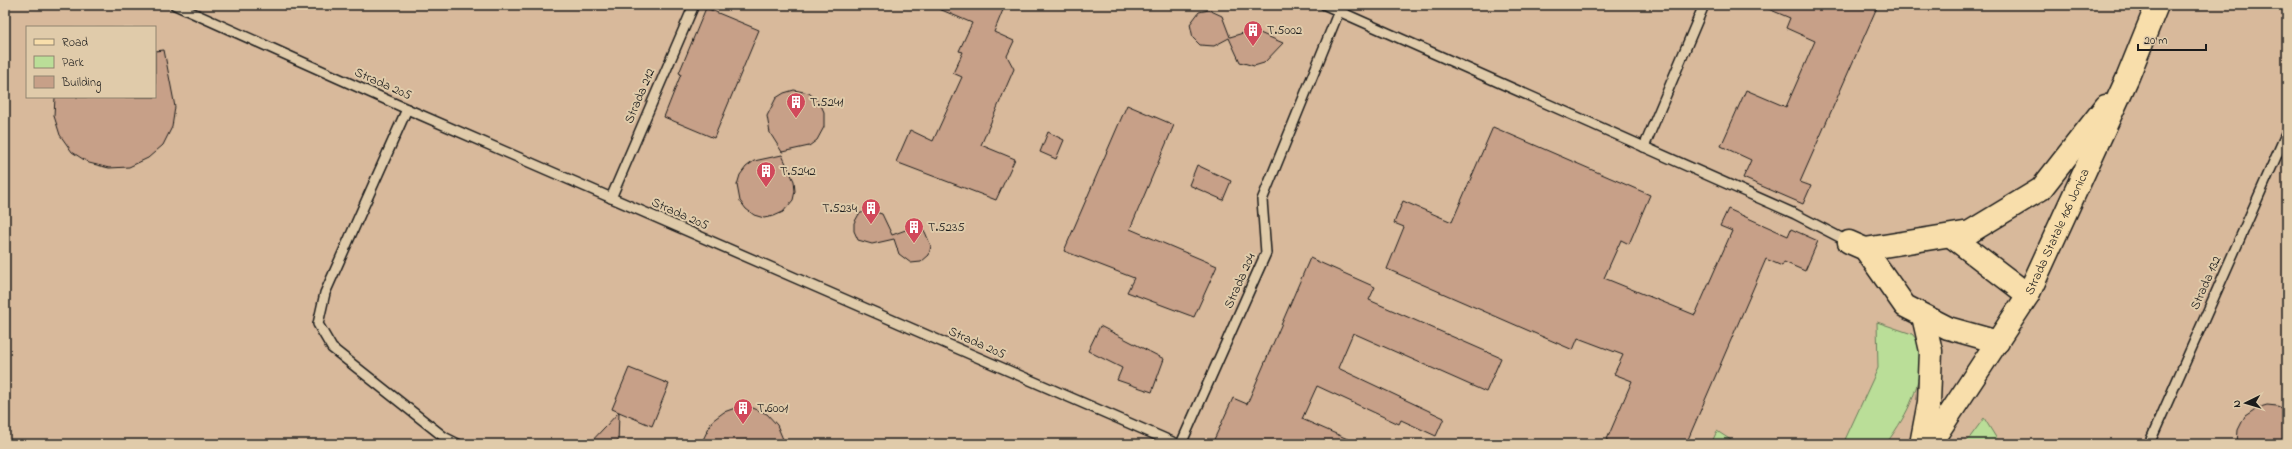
<svg xmlns="http://www.w3.org/2000/svg" width="2292" height="449" font-family="'Indie Flower',sans-serif">
	<style>
		.built { fill: #d8b99b; fill-rule: evenodd }
		.green { fill: #bade98; stroke: #6b7d5a }
		.building { fill: #c7a088; stroke: #1c1c1c }
		.lines { fill: none; stroke-linecap: round; stroke-linejoin: round }
		.service-casing { stroke: #1c1c1c; stroke-width: 12 }
		.primary-casing { stroke: #1c1c1c; stroke-width: 25 }
		.service { stroke: #e0cbaa; stroke-width: 9 }
		.primary { stroke: #f8deab; stroke-width: 22 }
		.labels { text-anchor: middle; dominant-baseline: central; stroke-width: 4; stroke-linejoin: round; paint-order: stroke }
		.poi-label { font-size: 13px; fill: #1c1c1c; stroke: #e0cbaa; text-anchor: start }
		.street-label { font-size: 13px; fill: #1c1c1c; stroke: #e0cbaa }
	</style>
	<rect width="100%" height="100%" fill="#e5c8a8"/>
	<filter id="ink" filterUnits="userSpaceOnUse"><feTurbulence type="fractalNoise" baseFrequency=".025" numOctaves="2"/><feDisplacementMap in="SourceGraphic" scale="8" xChannelSelector="R" yChannelSelector="G"/><feConvolveMatrix kernelMatrix="1 2 1 2 8 2 1 2 1" color-interpolation-filters="sRGB"/></filter>
	<g filter="url(#ink)">
		<!-- built -->
		<path class="built" d="M5,5h2282v439h-2282zM27,27h128v70h-128z"/>
		<!-- green -->
		<g class="green">
			<path d="M1877,322l35,12 10,12c-2,43 -11,63 -36,98h-43l35,-76z"/>
			<polygon points="1984,418 2000,444 1965,444"/>
			<polygon points="1717,431 1737,444 1711,444"/>
		</g>
		<!-- building -->
		<g class="building">
			<polygon points="930,5 1005,5 994,32 1014,41 1007,56 1014,69 981,145 1015,159 996,200 896,162 910,130 933,141 962,77 953,73 963,52 959,51 972,23"/>
			<polygon points="1759,5 1878,5 1800,182 1811,186 1803,204 1743,178 1751,160 1721,146 1746,90 1786,107 1815,41 1786,28 1790,18"/>
			<polygon points="706,8 759,30 714,138 664,117 681,74 679,73"/>
			<polygon points="1209,10 1222,16 1230,37 1253,30 1283,43 1264,63 1254,66 1240,62 1229,38 1214,46 1200,45 1193,38 1190,24 1199,12"/>
			<polygon points="164,50 175,107 172,127 163,145 148,158 129,167 109,168 89,163 72,152 60,135 54,116 55,97 155,97 155,51"/>
			<polygon points="794,90 809,93 820,103 824,112 824,127 817,140 809,146 782,152 770,133 767,116 776,98 784,93"/>
			<polygon points="1127,105 1174,125 1130,229 1217,266 1194,317 1127,292 1134,278 1064,251"/>
			<polygon points="1493,127 1650,195 1629,244 1621,240 1604,278 1695,315 1732,231 1720,226 1728,209 1788,236 1791,229 1818,241 1805,271 1784,262 1782,266 1766,259 1686,444 1605,444 1632,381 1614,374 1623,355 1578,338 1573,350 1387,269 1404,227 1394,223 1403,201 1452,222"/>
			<polygon points="1048,132 1064,140 1056,159 1040,152"/>
			<polygon points="782,155 794,181 795,191 793,200 783,212 774,216 764,218 754,215 746,209 740,201 737,185 740,175 746,167 754,161"/>
			<polygon points="1197,165 1231,181 1223,200 1189,185"/>
			<polygon points="868,210 882,214 892,235 911,228 921,229 925,232 931,246 929,255 921,262 911,263 899,254 894,239 872,244 858,240 854,231 854,223 859,214"/>
			<polygon points="1310,258 1375,287 1369,300 1501,358 1486,392 1353,333 1338,368 1444,418 1436,436 1401,420 1399,424 1317,386 1302,419 1359,444 1212,444 1233,398 1247,404"/>
			<polygon points="1100,326 1164,359 1152,392 1117,380 1122,368 1088,351"/>
			<polygon points="629,368 669,384 652,426 612,409"/>
			<polygon points="2267,405 2277,406 2287,410 2287,444 2237,444 2238,430 2245,416 2257,408"/>
			<polygon points="738,407 753,408 767,414 777,425 785,444 701,444 712,421 724,412"/>
			<polygon points="619,412 618,444 589,444"/>
		</g>
		<g class="lines">
			<!-- service casing -->
			<g class="service-casing">
				<g id="service">
					<polyline points="175,5 407,109 1177,444"/>
					<polyline points="1325,5 1795,214 1849,242"/>
					<polyline points="407,109 325,293 318,324 332,348 444,437 458,444"/>
					<polyline points="1644,147 1704,5"/>
					<polyline points="611,198 694,5"/>
					<polyline points="1181,444 1266,253 1262,200 1339,11"/>
					<polyline points="2149,444 2287,132"/>
				</g>
			</g>
			<!-- primary casing -->
			<g class="primary-casing">
				<g id="primary">
					<polyline points="1951,236 2028,295"/>
					<polyline points="1849,242 1865,249 1905,306 1948,328 1998,342"/>
					<polyline points="1865,249 1970,232 2041,189 2106,106"/>
					<polyline points="1921,444 1929,402 1931,351 1923,316"/>
					<path id="s1" d="M1930,444l98,-149 99,-216 30,-74"/>
				</g>
			</g>
			<!-- service -->
			<use href="#service" class="service"/>
			<!-- primary -->
			<use href="#primary" class="primary"/>
		</g>
	</g>
	<!-- icons -->
	<defs>
		<g id="building-pin" transform="scale(1)"><path d="M0 17L-7.5 6A9.5 9.5 0 1 1 7.5 6Z" fill="#d1495b" stroke="#e0cbaa"/><path d="M-4-6H4V6H1V3H-1V6H-4ZM-2.5-4.3h1.7v1.8h-1.7ZM.8-4.3h1.7v1.8H.8ZM-2.5-1h1.7V.8h-1.7ZM.8-1h1.7V.8H.8Z" fill="#fff"/></g>
	</defs>
	<g fill-rule="evenodd">
		<use href="#building-pin" x="1253" y="30"/>
		<use href="#building-pin" x="796" y="102"/>
		<use href="#building-pin" x="766" y="171"/>
		<use href="#building-pin" x="871" y="208"/>
		<use href="#building-pin" x="914" y="227"/>
		<use href="#building-pin" x="743" y="408"/>
	</g>
	<g class="labels">
		<!-- poi labels -->
		<g class="poi-label">
			<text x="1267" y="30">T.5002</text>
			<text x="810" y="102">T.5241</text>
			<text x="780" y="171">T.5242</text>
			<text x="857" y="208" text-anchor="end">T.5234</text>
			<text x="928" y="227">T.5235</text>
			<text x="757" y="408">T.6001</text>
		</g>
		<!-- street labels -->
		<g class="street-label">
			<text transform="translate(383 84) rotate(24)">Strada 205</text>
			<text transform="translate(640 96) rotate(-67)">Strada 212</text>
			<text transform="translate(680 214) rotate(24)">Strada 205</text>
			<text stroke="none"><textPath href="#s1" startOffset="248">Strada Statale 106 Jonica</textPath></text>
			<text transform="translate(1240 281) rotate(-66)">Strada 204</text>
			<text transform="translate(2206 283) rotate(-66)">Strada 132</text>
			<text transform="translate(977 343) rotate(24)">Strada 205</text>
		</g>
	</g>
	<!-- margin -->
	<rect width="2292" height="449" fill="none" stroke="#e0cbaa" stroke-width="20"/>
	<rect x="10" y="10" width="2272" height="429" fill="none" stroke="#1c1c1c" stroke-width="1.5" filter="url(#ink)"/>
	<!-- legend -->
	<rect x="26" y="26" width="130" height="72" fill="#e0cbaa" stroke="#928571"/>
	<rect x="34" y="39" width="20" height="6" fill="#f8deab" stroke="#928571"/>
	<text x="62" y="46" font-size="12" fill="#1c1c1c">Road</text>
	<rect x="34" y="56" width="20" height="12" fill="#bade98" stroke="#928571"/>
	<text x="62" y="66" font-size="12" fill="#1c1c1c">Park</text>
	<rect x="34" y="76" width="20" height="12" fill="#c7a088" stroke="#928571"/>
	<text x="62" y="86" font-size="12" fill="#1c1c1c">Building</text>
	<!-- north arrow -->
	<g transform="translate(2246 403) rotate(265)" stroke="#e0cbaa" stroke-width="3" paint-order="stroke">
	<path d="M0-3L7 15L0 10L-7 15Z" fill="#1c1c1c"/>
	<text y="-6" font-size="11" font-weight="bold" text-anchor="middle" fill="#1c1c1c">N</text>
	</g>
	<!-- scale -->
	<path d="M2138 44v6h68v-6" fill="none" stroke="#1c1c1c" stroke-width="2"/>
	<text x="2144" y="44" font-size="12" fill="#1c1c1c" stroke="#e0cbaa" stroke-width="3" paint-order="stroke">20 m</text>
</svg>
